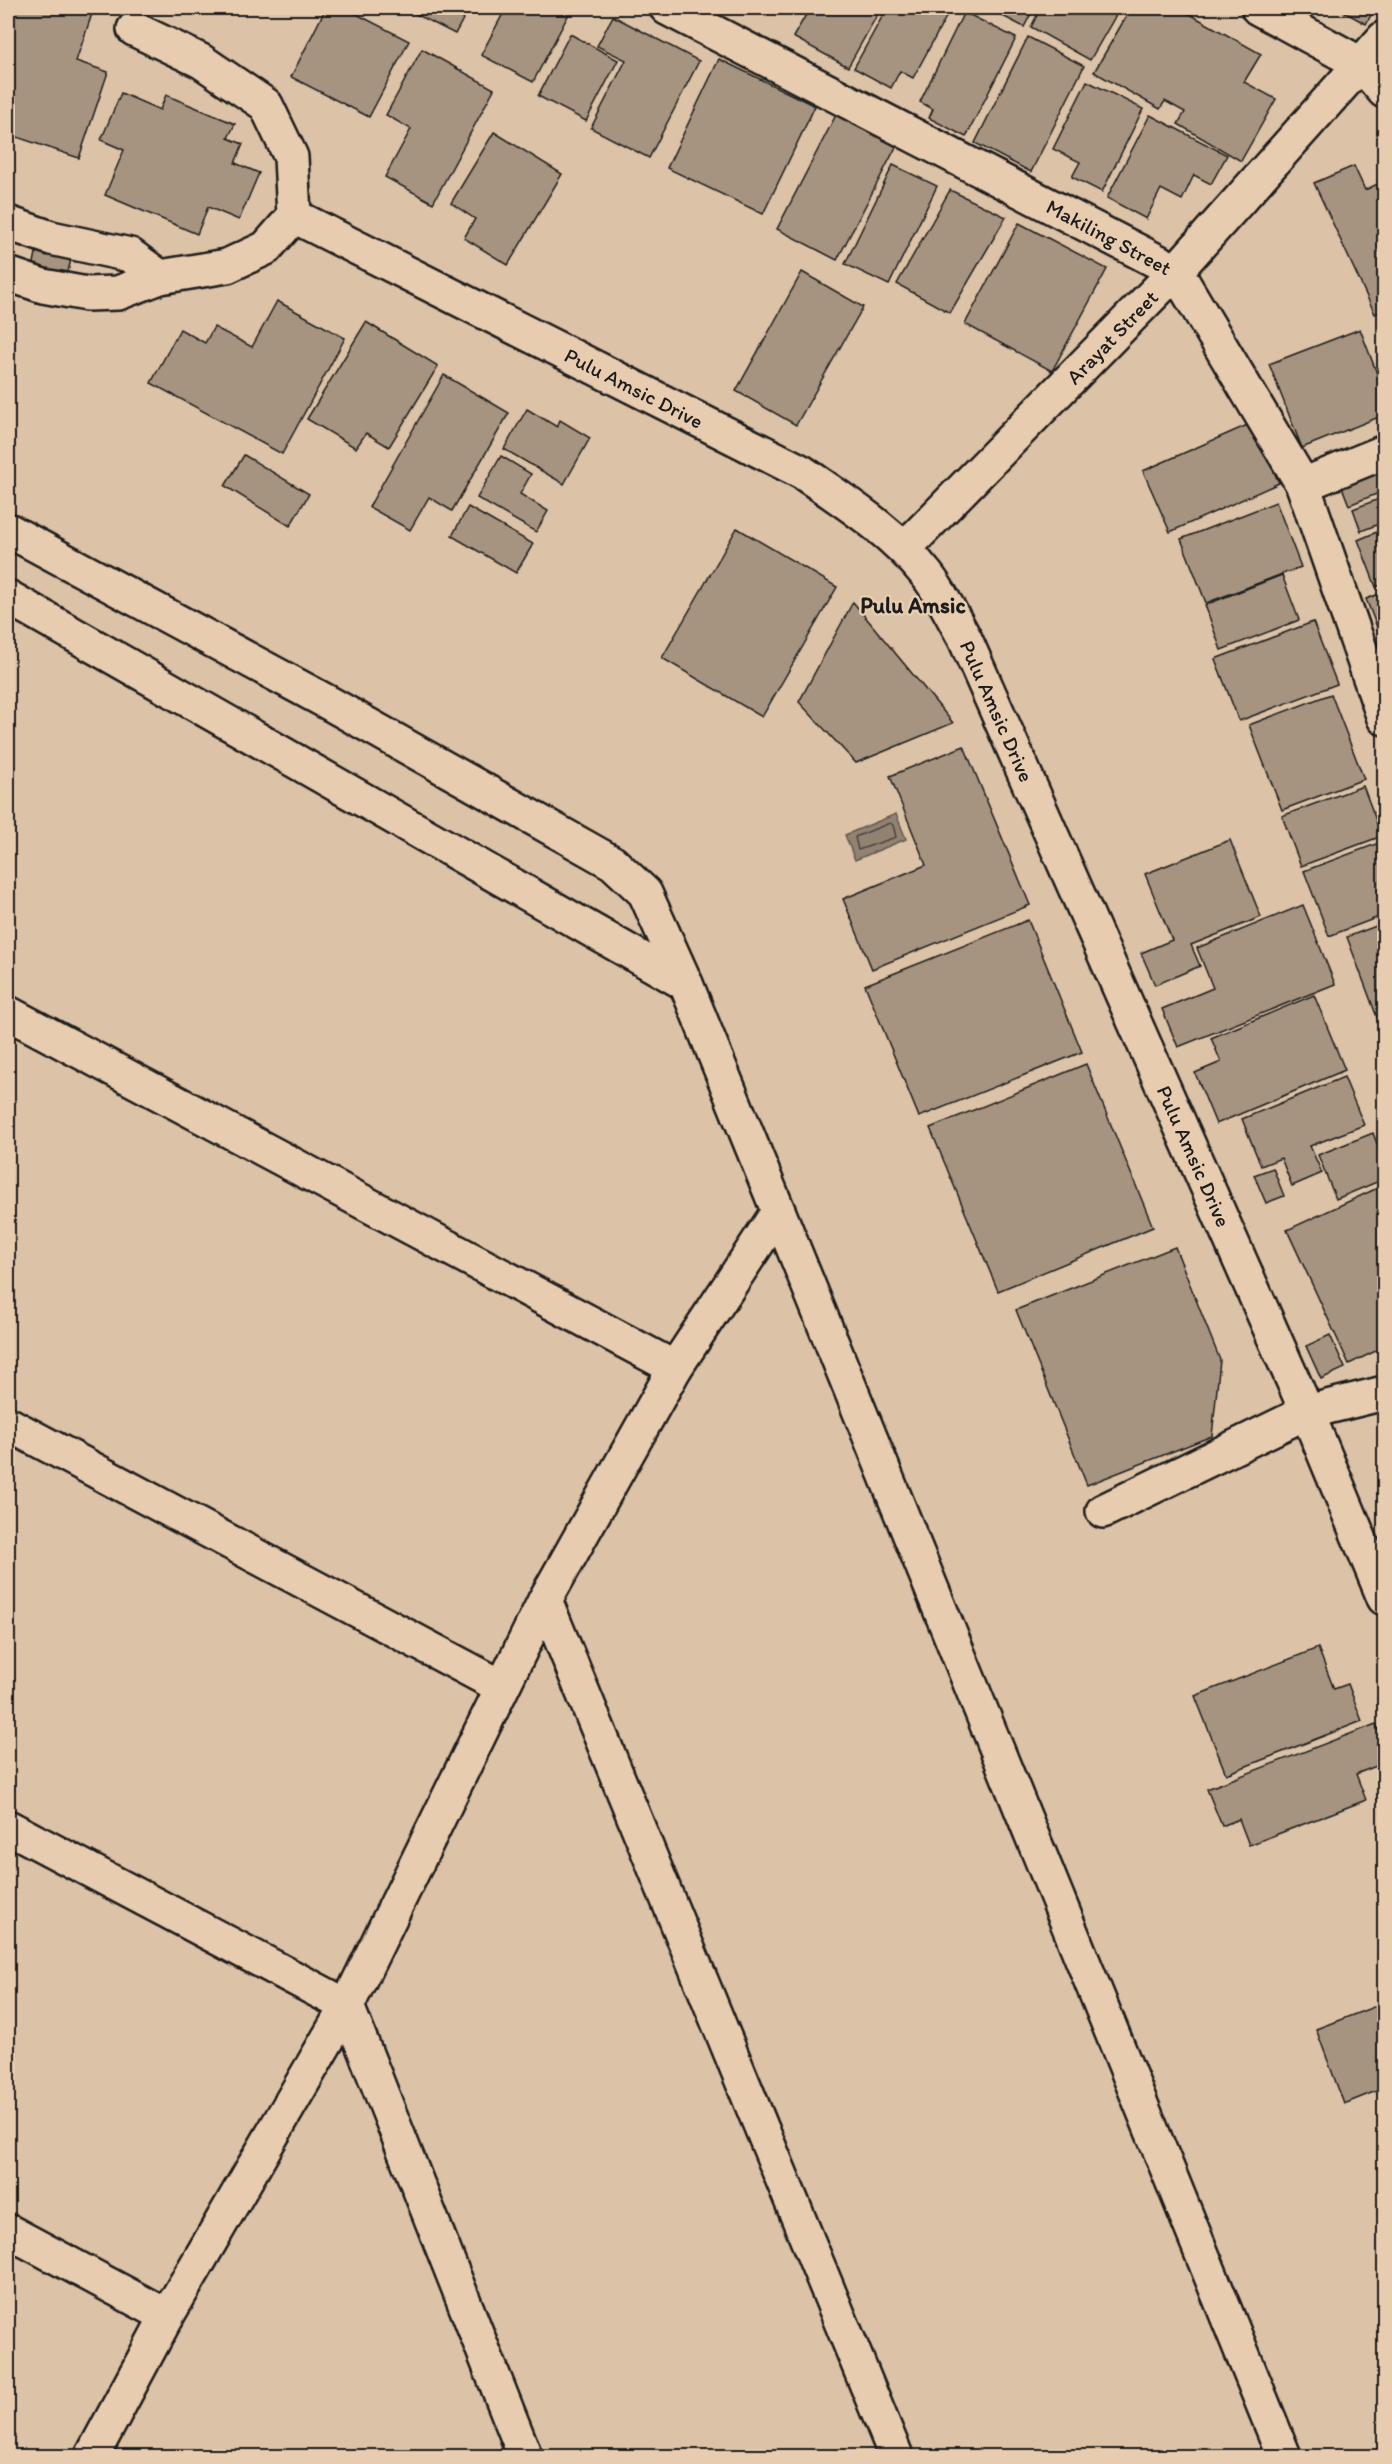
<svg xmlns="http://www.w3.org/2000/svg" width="1392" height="2464" font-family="Itim,sans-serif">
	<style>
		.water { fill: #928272; stroke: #635950; stroke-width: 1.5 }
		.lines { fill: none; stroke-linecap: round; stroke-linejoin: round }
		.shore { stroke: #4b453e; stroke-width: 1.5 }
		.building { fill: #a69480; stroke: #1c1c1c; stroke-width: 1.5 }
		.minor-casing { stroke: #1c1c1c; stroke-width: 38 }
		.minor { stroke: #e8ccaf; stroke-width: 33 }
		.labels { text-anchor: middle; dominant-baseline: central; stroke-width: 5; stroke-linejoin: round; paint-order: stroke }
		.street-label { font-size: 21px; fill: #1c1c1c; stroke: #e8ccaf }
		.neighbourhood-label { font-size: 22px; font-weight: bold; fill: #1c1c1c; stroke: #e8ccaf }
	</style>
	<rect width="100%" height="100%" fill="#dcc2a6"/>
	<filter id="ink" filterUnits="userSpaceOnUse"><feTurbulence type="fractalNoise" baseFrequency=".0167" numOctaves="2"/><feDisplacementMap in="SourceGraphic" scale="12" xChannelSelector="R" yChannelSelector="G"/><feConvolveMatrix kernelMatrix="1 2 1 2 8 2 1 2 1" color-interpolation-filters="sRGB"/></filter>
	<g filter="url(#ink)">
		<!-- water -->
		<polygon class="water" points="896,814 906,839 855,860 845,835"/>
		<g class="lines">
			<!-- shore -->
			<polygon class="shore" points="890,823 893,825 896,837 858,850 855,837"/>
		</g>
		<!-- building -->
		<g class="building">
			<polygon points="8,8 94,8 76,61 108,72 79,158 8,134 13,107 8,105"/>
			<polygon points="326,8 345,8 409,41 369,117 291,77"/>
			<polygon points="404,8 469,8 455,34"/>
			<polygon points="506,8 572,8 533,82 481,55"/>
			<polygon points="810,8 881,8 848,67 793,37"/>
			<polygon points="887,8 951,8 913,78 900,71 891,88 854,68"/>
			<polygon points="987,8 1034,8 1024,27"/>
			<polygon points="1041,8 1120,8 1090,60 1031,27"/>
			<polygon points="1131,8 1179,8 1261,54 1244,82 1276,99 1241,161 1178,124 1185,112 1165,101 1160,109 1094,72"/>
			<polygon points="1337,8 1375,8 1366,24"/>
			<polygon points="964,12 1016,38 966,137 929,118 933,109 920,102"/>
			<polygon points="613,16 699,61 649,158 591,128 626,60 597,46"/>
			<polygon points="570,34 618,60 586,121 538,96"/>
			<polygon points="1028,37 1084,66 1031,172 975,143"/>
			<polygon points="422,49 494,89 433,203 385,177 411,129 386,115"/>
			<polygon points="719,59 815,106 763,214 667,168"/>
			<polygon points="1087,81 1143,109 1102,192 1072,177 1080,162 1053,149"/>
			<polygon points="121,93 160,110 166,95 235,124 228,138 243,144 235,163 259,173 239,220 208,207 197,234 105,195 124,150 101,140"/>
			<polygon points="837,113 897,145 837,260 777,229"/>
			<polygon points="1150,115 1227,155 1211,184 1194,175 1182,200 1161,189 1146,219 1107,198"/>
			<polygon points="494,132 562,174 508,265 464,238 475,219 451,203"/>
			<polygon points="893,165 937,186 889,285 845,264"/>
			<polygon points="1354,166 1365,190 1384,181 1384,310 1375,314 1314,183"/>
			<polygon points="950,190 1006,217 950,313 897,284"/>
			<polygon points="1019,223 1107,269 1052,371 965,324"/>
			<polygon points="37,248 72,255 66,280 32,273"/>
			<polygon points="802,272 863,307 796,425 736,391"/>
			<polygon points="277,301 345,338 282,454 151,383 180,329 205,343 214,327 252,347"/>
			<polygon points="366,322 438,366 389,447 366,433 356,448 307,419"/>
			<polygon points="1360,329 1384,392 1384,415 1302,448 1269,364"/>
			<polygon points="444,375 509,413 452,511 429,497 410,530 369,507"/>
			<polygon points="527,409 557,427 560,420 590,438 564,484 504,449"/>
			<polygon points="1252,423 1279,483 1170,532 1143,471"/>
			<polygon points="244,455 309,494 290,526 225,486"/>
			<polygon points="501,456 531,474 520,494 548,511 536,532 477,498"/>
			<polygon points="1384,469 1384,491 1349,505 1340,482"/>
			<polygon points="1384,497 1384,522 1361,531 1353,509"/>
			<polygon points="1276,502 1301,567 1206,603 1181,539"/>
			<polygon points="468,507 533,544 516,573 452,536"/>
			<polygon points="737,528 837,587 762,717 662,658"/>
			<polygon points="1384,529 1384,584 1376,587 1358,540"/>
			<polygon points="1282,575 1299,620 1221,650 1205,605"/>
			<polygon points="1384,592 1384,645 1366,599"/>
			<polygon points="853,602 953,723 856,763 799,702"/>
			<polygon points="1313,622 1337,684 1239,721 1215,659"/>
			<polygon points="1331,694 1364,779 1282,810 1249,725"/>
			<polygon points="964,746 1030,905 872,969 843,899 926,865 890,776"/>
			<polygon points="1363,786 1382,836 1301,866 1282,816"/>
			<polygon points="1230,840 1261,917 1191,945 1200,966 1155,985 1141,953 1172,940 1145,874"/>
			<polygon points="1384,841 1384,915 1329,936 1304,871"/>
			<polygon points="1303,905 1335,984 1178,1047 1162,1009 1213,988 1197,948"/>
			<polygon points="1028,920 1082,1052 919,1117 865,985"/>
			<polygon points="1384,923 1384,1036 1347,937"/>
			<polygon points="1314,995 1345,1070 1216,1124 1195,1073 1221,1062 1211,1038"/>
			<polygon points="1086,1064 1153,1227 998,1291 930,1128"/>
			<polygon points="1344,1077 1364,1125 1310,1146 1322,1173 1292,1186 1281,1158 1261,1166 1242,1119"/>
			<polygon points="1373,1133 1384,1162 1384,1179 1336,1199 1318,1155"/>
			<polygon points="1273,1168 1284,1196 1266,1203 1254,1175"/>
			<polygon points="1384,1185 1384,1347 1349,1364 1287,1230"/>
			<polygon points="1175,1247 1220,1360 1212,1436 1087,1485 1016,1310"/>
			<polygon points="1330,1335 1345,1368 1321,1379 1306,1346"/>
			<polygon points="1318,1648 1334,1689 1348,1684 1362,1721 1226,1774 1195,1696"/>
			<polygon points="1376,1724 1384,1746 1384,1763 1356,1774 1366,1800 1249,1845 1239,1819 1222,1826 1207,1789"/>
			<polygon points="1384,2003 1384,2088 1344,2104 1316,2029"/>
		</g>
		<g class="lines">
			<!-- minor casing -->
			<g class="minor-casing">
				<g id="minor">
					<polyline points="667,8 1176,271 1303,485 1384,718"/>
					<polyline points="1258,8 1361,64 1384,91"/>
					<polyline points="134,29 201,61 266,105 291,157 294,216"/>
					<polyline points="8,223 51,238 130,255 160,277"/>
					<path d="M8,274l35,12 44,8 31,-1 42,-16 67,-11 39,-18 28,-32 508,256c45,31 90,59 125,103 15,19 26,43 38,64l342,773 77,186"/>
					<polyline points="1303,485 1384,452"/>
					<polyline points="8,530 329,703 613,863 645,893 686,984 1284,2456"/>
					<polyline points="904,549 1176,271 1384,38"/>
					<polyline points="8,597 686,984"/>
					<polyline points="8,1013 675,1368"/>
					<polyline points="8,1424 502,1687"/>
					<polyline points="1103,1511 1307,1412 1384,1393"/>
					<polyline points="545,1600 896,2456"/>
					<polyline points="8,1827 347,2006 525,2456"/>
					<polyline points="8,2231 167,2316"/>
					<polyline points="92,2456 167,2316 347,2006 545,1600 675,1368 778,1212"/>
				</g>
			</g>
			<!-- minor -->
			<use href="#minor" class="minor"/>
		</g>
	</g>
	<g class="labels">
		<!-- street labels -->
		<g class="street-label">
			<text transform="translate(1109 237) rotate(28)">Makiling Street</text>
			<text transform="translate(1112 337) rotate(-46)">Arayat Street</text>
			<text transform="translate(634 388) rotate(27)">Pulu Amsic Drive</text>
			<text transform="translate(997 711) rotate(66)">Pulu Amsic Drive</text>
			<text transform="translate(1194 1156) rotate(66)">Pulu Amsic Drive</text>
		</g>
		<!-- neighbourhood labels -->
		<g class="neighbourhood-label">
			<text x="913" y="605">Pulu Amsic</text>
		</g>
	</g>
	<!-- margin -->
	<rect width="1392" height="2464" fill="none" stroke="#e8ccaf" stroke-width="30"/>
	<rect x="15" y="15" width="1362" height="2434" fill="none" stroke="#1c1c1c" stroke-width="2" filter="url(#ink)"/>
</svg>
